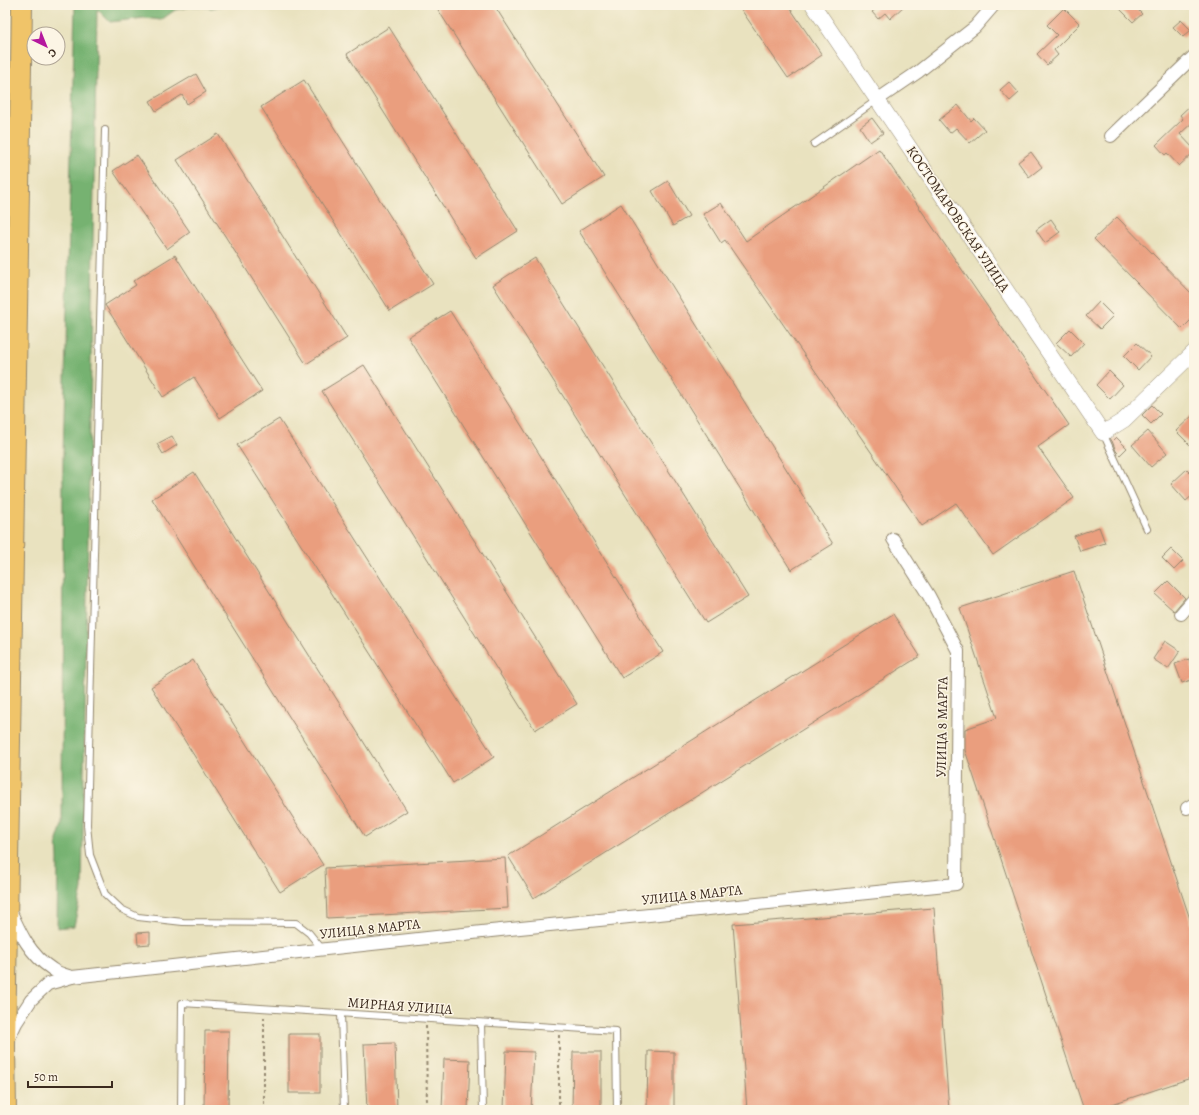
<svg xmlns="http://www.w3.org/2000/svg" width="1199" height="1115" font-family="Alegreya,serif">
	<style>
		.forest { fill: #76b271; stroke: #586e48 }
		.building { fill: #ea9e7e }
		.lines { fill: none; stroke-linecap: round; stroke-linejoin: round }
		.service-casing { stroke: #92866e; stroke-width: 8 }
		.minor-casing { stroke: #92866e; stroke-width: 14 }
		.tertiary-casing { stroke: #92866e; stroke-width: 16 }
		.trunk-casing { stroke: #92866e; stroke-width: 22 }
		.path { stroke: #92866e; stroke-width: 2; stroke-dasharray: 3 3; stroke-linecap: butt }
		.service { stroke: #fff; stroke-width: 6 }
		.minor { stroke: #fff; stroke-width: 12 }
		.tertiary { stroke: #fff; stroke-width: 15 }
		.trunk { stroke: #f0c469; stroke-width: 20 }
		.labels { text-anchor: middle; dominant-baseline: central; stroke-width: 3; stroke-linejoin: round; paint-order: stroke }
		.street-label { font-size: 14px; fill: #3b2a1e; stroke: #fcf5e5 }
	</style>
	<rect width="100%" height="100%" fill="#fcf5e5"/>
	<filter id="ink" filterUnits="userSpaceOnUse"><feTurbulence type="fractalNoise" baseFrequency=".025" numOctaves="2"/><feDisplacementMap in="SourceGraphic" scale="8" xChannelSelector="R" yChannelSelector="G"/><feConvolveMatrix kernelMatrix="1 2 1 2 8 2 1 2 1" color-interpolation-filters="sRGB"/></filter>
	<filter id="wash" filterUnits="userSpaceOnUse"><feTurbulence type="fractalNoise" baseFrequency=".012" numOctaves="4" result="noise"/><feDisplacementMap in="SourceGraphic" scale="16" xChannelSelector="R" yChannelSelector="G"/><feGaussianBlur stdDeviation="0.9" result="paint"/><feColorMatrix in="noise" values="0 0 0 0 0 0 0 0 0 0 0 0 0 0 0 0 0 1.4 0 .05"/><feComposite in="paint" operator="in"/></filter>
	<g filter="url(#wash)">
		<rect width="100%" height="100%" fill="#e9e2bf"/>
		<!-- forest -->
		<polygon class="forest" points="75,5 224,5 212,8 194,6 175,10 161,20 144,18 110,22 97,9 82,889 74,926 57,928 58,859 57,840 62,825 63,456"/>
		<g id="blocks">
			<!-- building -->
			<g class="building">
				<polygon points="435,5 494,5 604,177 562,204"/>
				<polygon points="738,5 788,5 822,55 788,78"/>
				<polygon points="877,5 905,5 890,19 885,13 878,19 872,12 879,6"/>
				<polygon points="1116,5 1133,5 1142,14 1133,22"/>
				<polygon points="1064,8 1080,24 1054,50 1058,55 1047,65 1037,54 1057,35 1047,25"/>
				<polygon points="1181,20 1191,30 1183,37 1173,27"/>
				<polygon points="389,27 518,231 476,258 347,54"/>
				<polygon points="196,74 206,92 187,104 182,95 156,111 150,101"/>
				<polygon points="304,80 433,284 390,311 261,107"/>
				<polygon points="1009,82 1019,93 1010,101 1000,90"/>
				<polygon points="1194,102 1194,121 1180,134 1194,149 1194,152 1179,166 1167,153 1165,155 1156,145 1183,119 1180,115"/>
				<polygon points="958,105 971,121 974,118 985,130 970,143 956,128 950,133 939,120"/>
				<polygon points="872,118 883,133 870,142 860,127"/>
				<polygon points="218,134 347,338 306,364 177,160"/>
				<polygon points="879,149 1069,425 1038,447 1074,498 993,555 956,503 922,526 725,240 721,243 703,214 721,203 746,241"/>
				<polygon points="1031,152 1042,167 1029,177 1018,162"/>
				<polygon points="137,155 190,232 167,249 113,171"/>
				<polygon points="668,181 689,216 673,226 652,191"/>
				<polygon points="621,204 833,544 791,570 579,231"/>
				<polygon points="1117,217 1194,296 1194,317 1182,329 1094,239"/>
				<polygon points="1051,219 1060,232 1045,243 1036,230"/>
				<polygon points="175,255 262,391 220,418 194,377 163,397 105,305 136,285 133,281"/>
				<polygon points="535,258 748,597 706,623 493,285"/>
				<polygon points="1099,302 1113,316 1100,329 1086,316"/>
				<polygon points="450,311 663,652 622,678 408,337"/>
				<polygon points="1070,329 1084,343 1071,357 1056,343"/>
				<polygon points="1137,343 1151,356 1138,370 1124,356"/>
				<polygon points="364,365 577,704 535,730 322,391"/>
				<polygon points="1109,371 1123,385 1110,399 1096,385"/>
				<polygon points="1152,405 1161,414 1151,424 1142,415"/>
				<polygon points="1194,414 1194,449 1176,431"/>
				<polygon points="279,419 494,757 453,783 237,445"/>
				<polygon points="1148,431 1167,453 1151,467 1132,445"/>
				<polygon points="172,436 177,445 163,454 157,444"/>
				<polygon points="1116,437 1127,448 1120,455 1116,451 1112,441"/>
				<polygon points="1187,469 1194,476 1194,494 1186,501 1171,484"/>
				<polygon points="194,472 407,811 365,837 152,499"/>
				<polygon points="1099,527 1105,543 1080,551 1074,536"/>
				<polygon points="1171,549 1183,561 1174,570 1162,558"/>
				<polygon points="1074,571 1194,931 1194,1077 1094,1110 1084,1110 965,750 965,729 997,718 960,608"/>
				<polygon points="1168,581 1185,598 1174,611 1155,594"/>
				<polygon points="893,614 920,656 534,898 508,856"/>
				<polygon points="1165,641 1180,651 1168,669 1153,659"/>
				<polygon points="1189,659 1194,673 1194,679 1182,683 1175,664"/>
				<polygon points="193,660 323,865 280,892 151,687"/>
				<polygon points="505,858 508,908 327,918 325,868"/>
				<polygon points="934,908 949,1110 747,1110 733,924"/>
				<polygon points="150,932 150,944 138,945 137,933"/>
				<polygon points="205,1031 229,1031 228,1110 204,1110"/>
				<rect x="289" y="1034" width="31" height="59"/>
				<polygon points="395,1043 397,1110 367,1110 364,1044"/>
				<polygon points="506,1051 534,1052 531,1110 504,1110"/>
				<polygon points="648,1051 674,1052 674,1110 647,1110"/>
				<polygon points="573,1052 601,1052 601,1110 572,1110"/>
				<polygon points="444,1059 470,1060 468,1110 442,1110"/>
			</g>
		</g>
	</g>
	<g filter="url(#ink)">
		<use href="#blocks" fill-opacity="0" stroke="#92866e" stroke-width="1"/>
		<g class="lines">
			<!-- service casing -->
			<g class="service-casing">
				<g id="service">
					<polyline points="105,130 87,825 90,855 105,894 121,909 138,917 183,922 296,923 309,933 322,949"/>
					<polyline points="814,144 877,100"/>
					<polyline points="1103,433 1147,529"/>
					<polyline points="341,1014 344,1110"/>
					<polyline points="481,1023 483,1110"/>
					<polyline points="181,1110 182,1003 616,1031 617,1110"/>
				</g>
			</g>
			<!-- minor casing -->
			<g class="minor-casing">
				<g id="minor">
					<polyline points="877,100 918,72 975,27 994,5"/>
					<polyline points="1111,136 1194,56"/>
					<polyline points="1181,614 1194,599"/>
					<polyline points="1187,808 1194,804"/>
					<path d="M10,910c10,23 20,45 42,59 5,4 13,6 20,8"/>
					<polyline points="8,1040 16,1023 31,1000 48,984 72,977 491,931 956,884 958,651 929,596 893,539"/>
				</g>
			</g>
			<!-- tertiary casing -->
			<g class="tertiary-casing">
				<polyline id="tertiary" points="813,5 1103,433 1124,420 1194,352"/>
			</g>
			<!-- trunk casing -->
			<g class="trunk-casing">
				<polyline id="trunk" points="6,1110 5,1046 22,5"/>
			</g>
			<!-- path -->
			<g class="path">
				<polyline points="426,1026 427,1110"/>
				<polyline points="559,1035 559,1110"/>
				<polyline points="264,1110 264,1016"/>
			</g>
			<!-- service -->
			<use href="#service" class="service"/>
			<!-- minor -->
			<use href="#minor" class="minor"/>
			<!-- tertiary -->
			<use href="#tertiary" class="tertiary"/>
			<!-- trunk -->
			<use href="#trunk" class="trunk"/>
		</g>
	</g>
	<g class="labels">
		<!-- street labels -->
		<g class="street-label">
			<text transform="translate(958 219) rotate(56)">КОСТОМАРОВСКАЯ УЛИЦА</text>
			<text transform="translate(942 727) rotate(-89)">УЛИЦА 8 МАРТА</text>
			<text transform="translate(692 895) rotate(-6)">УЛИЦА 8 МАРТА</text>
			<text transform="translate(370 929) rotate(-6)">УЛИЦА 8 МАРТА</text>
			<text transform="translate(400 1006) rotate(4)">МИРНАЯ УЛИЦА</text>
		</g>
	</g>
	<!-- margin -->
	<rect width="1199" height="1115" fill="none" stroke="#fcf5e5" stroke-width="20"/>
	<!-- north arrow -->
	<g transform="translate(46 46) rotate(137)"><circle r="19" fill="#fcf5e5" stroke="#afa495"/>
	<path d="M0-3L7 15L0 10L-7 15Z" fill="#b5179e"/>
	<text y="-6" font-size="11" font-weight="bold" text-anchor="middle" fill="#3b2a1e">С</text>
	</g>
	<!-- scale -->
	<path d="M28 1081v6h84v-6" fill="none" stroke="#3b2a1e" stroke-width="2"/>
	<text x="34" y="1081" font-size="12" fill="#3b2a1e" stroke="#fcf5e5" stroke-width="3" paint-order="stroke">50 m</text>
</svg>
